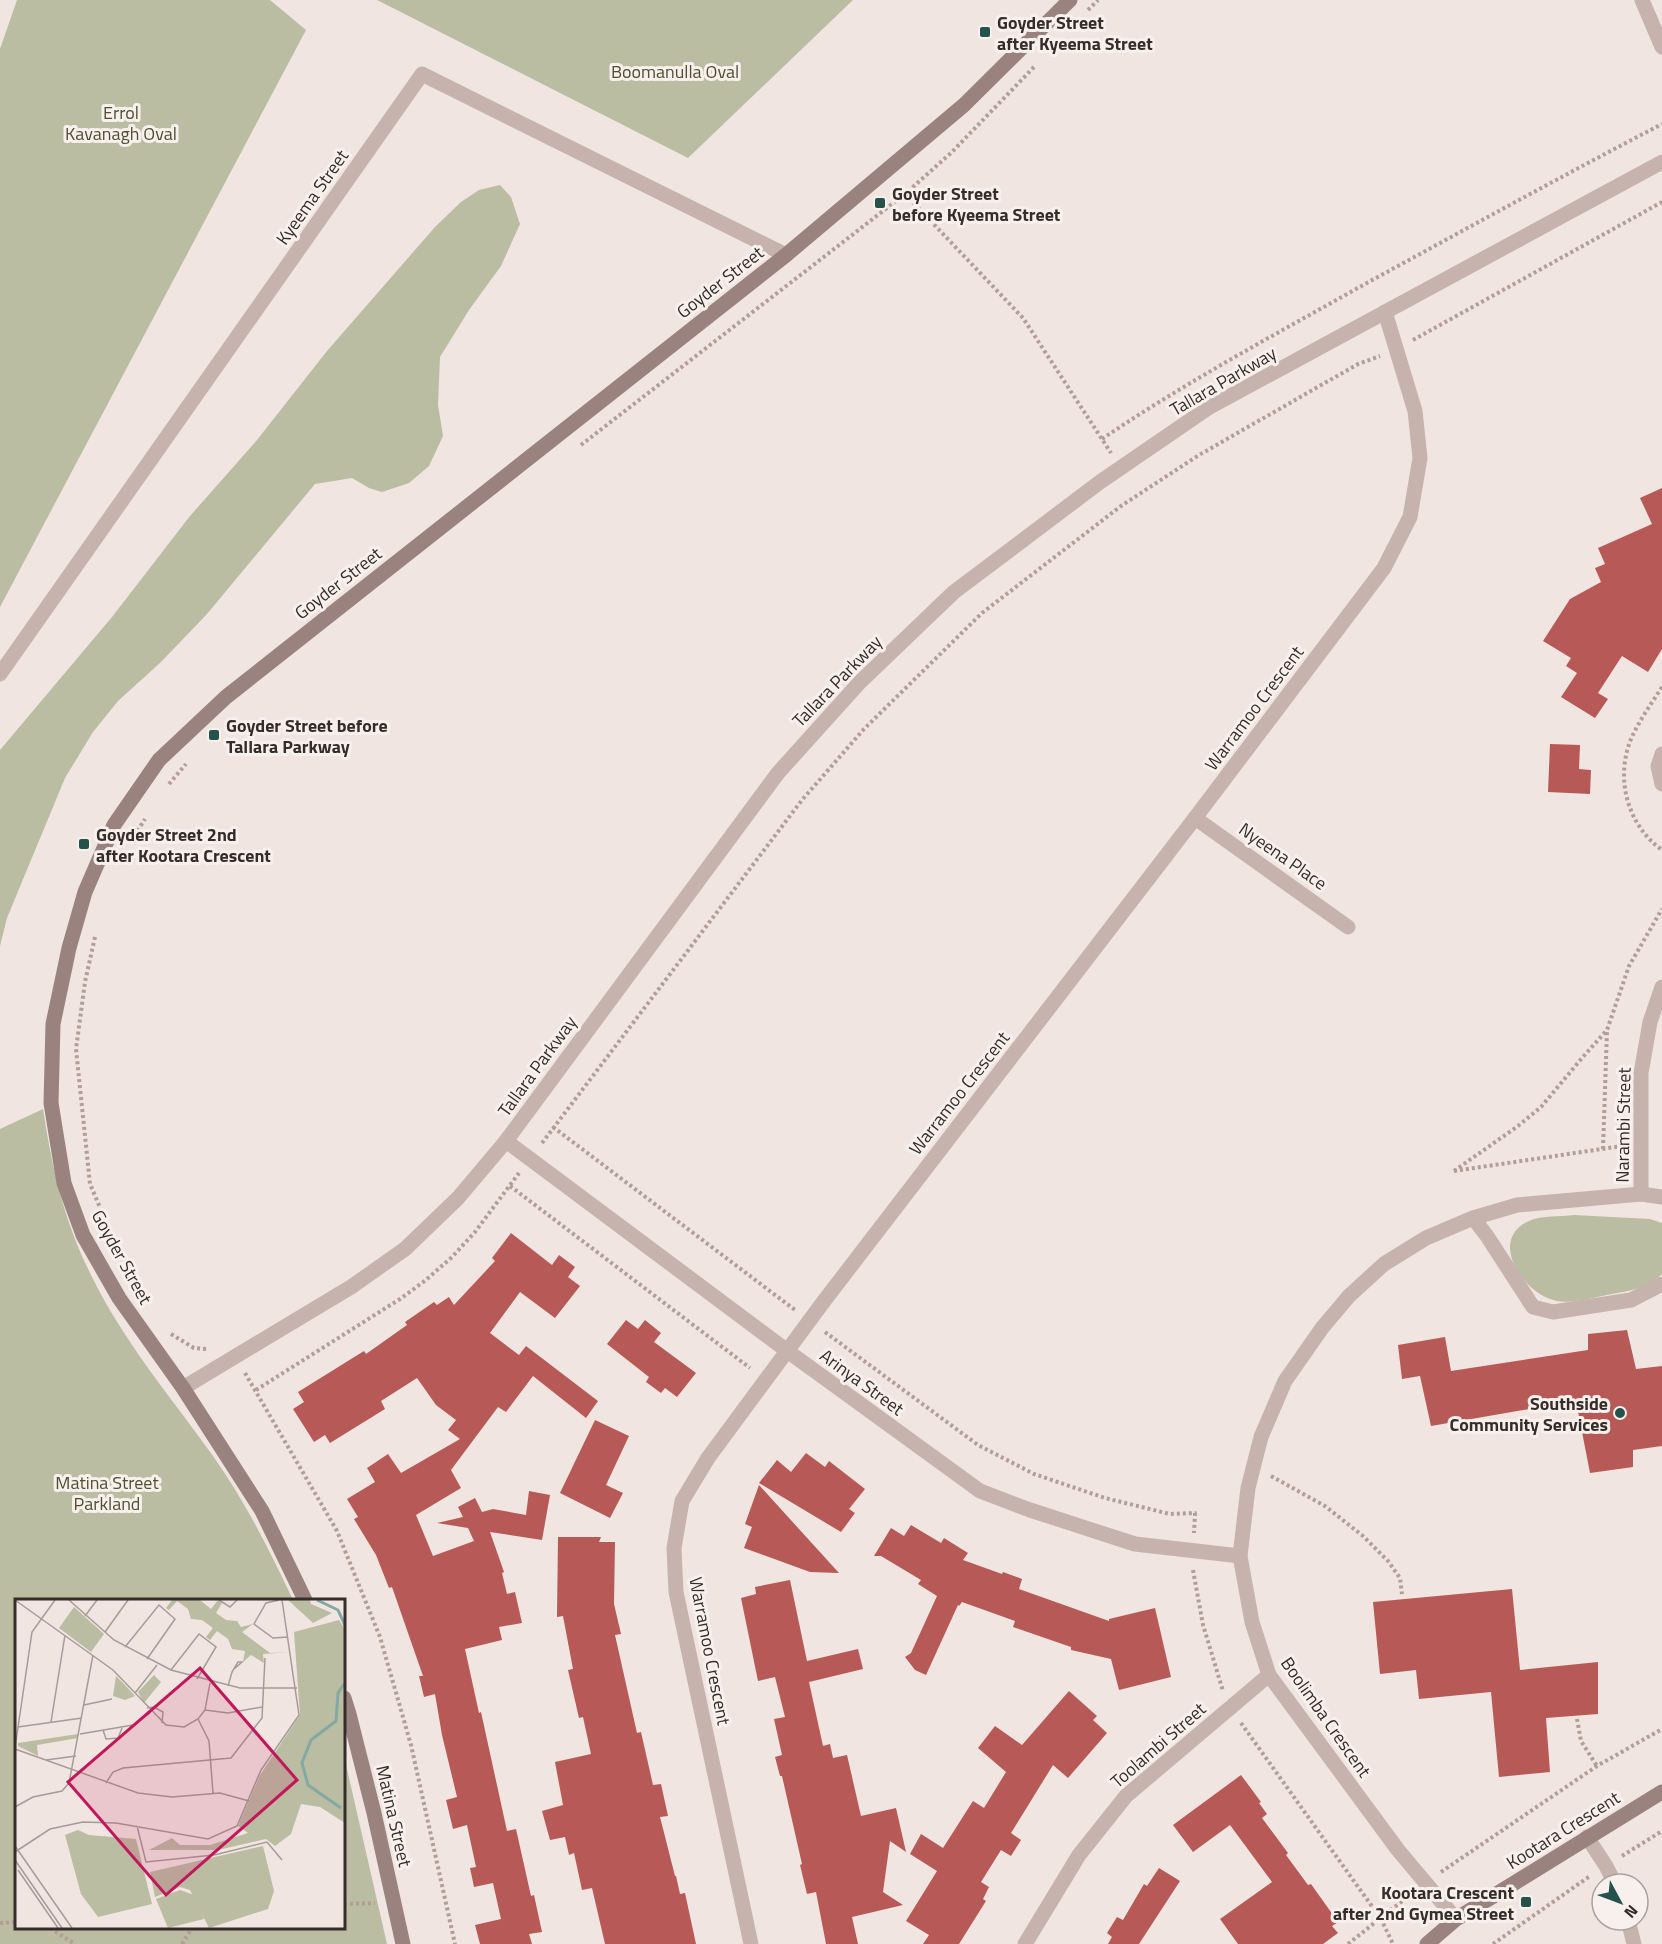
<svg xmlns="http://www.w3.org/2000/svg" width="1662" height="1944" font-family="'Titillium Web',sans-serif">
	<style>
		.green { fill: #babda1 }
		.building { fill: #b75957 }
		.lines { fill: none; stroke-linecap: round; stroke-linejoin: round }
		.path { stroke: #b39d97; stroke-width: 4; stroke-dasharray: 3 3; stroke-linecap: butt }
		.street { stroke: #c7b3ad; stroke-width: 15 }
		.secondary { stroke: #9a837f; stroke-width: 15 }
		.poi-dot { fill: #25534c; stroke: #f8f0ec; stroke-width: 2 }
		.labels { text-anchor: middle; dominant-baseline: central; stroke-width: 6; stroke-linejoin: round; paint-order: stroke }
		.poi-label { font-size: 18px; font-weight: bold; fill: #362c2b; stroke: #f8f0ec; text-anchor: start }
		.park-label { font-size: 18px; fill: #4d5131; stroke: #f8f0ec }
		.street-label { font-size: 18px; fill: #362c2b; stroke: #f8f0ec }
		.inset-river { fill: none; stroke: #82aaa3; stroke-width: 3 }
		.inset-road { fill: none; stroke: #a69b98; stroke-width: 1.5 }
		.view { fill: #c2185b; fill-opacity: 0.15; stroke: #c2185b; stroke-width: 3 }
		.inset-edge { fill: none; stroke: #362c2b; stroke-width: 3 }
	</style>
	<rect width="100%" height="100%" fill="#f0e5e0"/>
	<!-- green -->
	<g class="green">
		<polygon points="17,0 270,0 306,30 0,607 0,49"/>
		<polygon points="377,0 853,0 688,158"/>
		<polygon points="500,185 511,197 520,224 501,266 469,310 440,357 438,405 443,436 429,466 409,483 382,492 369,488 352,478 315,484 207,614 161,662 118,701 93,732 65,778 7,918 0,946 0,750 112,617 190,516 257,440 327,351 435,227 461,202 479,190"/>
		<path d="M43,1109c9,59 21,112 48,166 32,66 80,122 122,181 32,45 57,95 80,144h-277v328h328v-172l43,188h-387v-815z"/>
		<path d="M1574,1215l76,4 12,4v51c-14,14 -32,17 -50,20 -17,3 -38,10 -55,7 -34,-6 -70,-62 -28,-80 13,-6 31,-4 45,-6z"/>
	</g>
	<!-- building -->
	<g class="building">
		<polygon points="1662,488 1662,649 1648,672 1622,656 1598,693 1608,699 1595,718 1561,697 1577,673 1566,666 1571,658 1543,641 1570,599 1601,582 1595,568 1605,564 1598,548 1652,524 1640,498"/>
		<polygon points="1550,744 1580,745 1579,769 1591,770 1590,794 1548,792"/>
		<polygon points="511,1233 552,1265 559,1255 575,1267 568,1277 580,1286 555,1318 520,1292 490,1333 519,1355 526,1346 598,1401 586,1418 533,1376 506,1412 498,1407 451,1470 461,1488 416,1515 433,1556 474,1541 468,1528 437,1523 463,1517 458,1507 475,1498 482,1512 493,1509 526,1515 529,1491 550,1495 542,1540 490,1532 504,1572 502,1573 507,1594 515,1592 522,1623 499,1627 502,1640 465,1649 479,1713 481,1712 507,1831 516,1829 531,1896 534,1895 542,1932 529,1934 532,1944 480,1944 475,1925 501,1919 493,1883 474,1887 470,1868 476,1867 467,1825 453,1829 446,1800 457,1797 442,1735 435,1694 424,1697 419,1676 423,1676 392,1587 389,1588 376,1555 354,1519 358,1517 347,1499 375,1482 367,1468 388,1454 401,1473 460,1439 448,1430 456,1420 436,1405 417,1378 381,1401 385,1409 330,1443 325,1435 314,1442 293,1409 304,1402 298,1392 364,1351 366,1354 407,1325 405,1322 434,1302 437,1305 449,1297 454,1305 495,1261 492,1258"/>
		<polygon points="626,1320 638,1329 645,1320 661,1333 654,1342 696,1373 677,1397 665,1388 661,1393 646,1382 649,1377 607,1344"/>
		<polygon points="1627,1330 1636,1369 1662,1366 1662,1446 1633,1450 1633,1467 1590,1473 1576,1401 1431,1426 1420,1376 1402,1379 1398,1345 1445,1337 1451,1371 1588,1350 1588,1334"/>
		<polygon points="595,1420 629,1436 606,1485 623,1493 610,1518 560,1493"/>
		<polygon points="806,1453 825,1467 829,1461 865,1489 849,1509 855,1513 841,1532 759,1483 777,1460 791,1472"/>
		<polygon points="759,1485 839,1573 810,1572 744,1548 752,1527 745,1524"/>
		<polygon points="911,1525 941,1543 944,1538 968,1553 963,1560 1002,1574 1003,1572 1022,1579 1019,1589 1109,1621 1109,1619 1155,1608 1171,1677 1119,1690 1111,1659 1071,1650 1071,1647 1013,1627 1015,1621 962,1602 959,1606 958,1605 926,1675 915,1670 905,1657 911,1653 937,1596 918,1584 921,1580 881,1556 874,1556 891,1528 904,1536"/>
		<polygon points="558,1537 601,1537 599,1542 615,1542 614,1604 621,1634 615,1635 637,1733 641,1732 653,1785 661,1784 668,1816 660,1817 675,1876 676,1876 680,1894 685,1893 696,1944 605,1944 592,1888 582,1890 574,1853 569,1855 565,1837 550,1840 542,1811 563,1805 555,1762 591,1754 583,1717 579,1718 568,1670 573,1669 563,1616 557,1617"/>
		<polygon points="790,1580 807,1661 858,1649 863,1669 809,1682 823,1746 830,1744 833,1758 847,1755 861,1816 896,1808 906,1852 890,1841 883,1892 903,1905 852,1917 858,1944 826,1944 816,1892 807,1894 800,1865 802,1864 782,1776 780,1776 775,1757 782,1755 774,1719 785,1717 775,1677 758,1681 741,1598 756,1594 755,1587"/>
		<polygon points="1512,1589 1520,1670 1598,1662 1598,1714 1546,1718 1550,1772 1499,1777 1491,1692 1419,1699 1416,1670 1380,1674 1373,1602"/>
		<polygon points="1069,1691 1097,1716 1093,1720 1107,1733 1068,1778 1053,1765 1011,1833 1021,1840 1011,1856 1001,1850 981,1882 989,1887 983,1899 986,1901 959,1944 923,1944 929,1935 906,1921 937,1871 910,1854 921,1834 943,1848 973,1801 984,1808 1006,1772 978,1748 995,1726 1022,1745"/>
		<polygon points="1241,1775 1261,1802 1259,1803 1267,1814 1262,1818 1288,1853 1286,1855 1308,1885 1311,1884 1338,1922 1332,1926 1338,1933 1323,1944 1238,1944 1220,1919 1272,1882 1230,1825 1193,1852 1173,1825"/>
		<polygon points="1159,1868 1180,1881 1139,1944 1108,1944 1112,1937 1107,1933 1117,1917 1123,1920 1144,1884 1147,1886"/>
	</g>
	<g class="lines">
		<!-- path -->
		<g class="path">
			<polyline points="1088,10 1098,0"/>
			<polyline points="905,194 1023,318 1111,453"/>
			<polyline points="1413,340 1662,202"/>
			<path d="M1102,439c84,-57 174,-105 263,-155 99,-54 197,-108 297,-160"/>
			<polyline points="581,445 905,194 951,153 1035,66"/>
			<path d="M1662,687c-11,17 -23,34 -31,52 -16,39 -4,86 31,111"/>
			<polyline points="169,784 186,764"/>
			<polyline points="131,841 145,819"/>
			<polyline points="95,937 85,982 76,1049 90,1184 116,1245 143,1293"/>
			<polyline points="553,1127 795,1310"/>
			<polyline points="542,1143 802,800 864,729 982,613 1121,506 1199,455 1358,364 1380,356"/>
			<polyline points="1603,1149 1607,1030"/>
			<polyline points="1454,1171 1518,1126 1541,1107 1582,1058 1607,1030 1629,966 1662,909"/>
			<polyline points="1454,1171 1622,1146"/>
			<polyline points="510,1186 750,1368"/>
			<polyline points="825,1332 978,1445 1034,1474 1105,1498 1170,1514 1195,1513 1194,1533"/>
			<polyline points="171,1334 194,1348 207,1349"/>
			<polyline points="245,1373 337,1531 380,1637 411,1745 455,1944"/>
			<polyline points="256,1390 400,1299 426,1280 452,1257 475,1232 519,1173"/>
			<polyline points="1271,1476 1325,1506 1363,1536 1388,1561 1400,1578 1402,1594"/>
			<polyline points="1193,1570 1203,1625 1223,1691"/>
			<polyline points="1577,1719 1581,1741 1597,1766"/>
			<polyline points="1241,1723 1381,1919 1393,1944"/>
			<polyline points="1622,1856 1662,1831"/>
			<polyline points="1441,1872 1597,1766 1662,1729"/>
			<polyline points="344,1904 375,1903"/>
			<polyline points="0,1923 16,1922"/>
			<polyline points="50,1928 75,1944"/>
			<polyline points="182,1944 192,1928"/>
			<polyline points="1348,1944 1411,1894"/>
			<polyline points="1493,1944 1590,1876"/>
		</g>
		<!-- street -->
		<g class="street">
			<polyline points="1642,0 1662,47"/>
			<polyline points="0,674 422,74 786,255"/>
			<polyline points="1662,754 1658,766 1662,784"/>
			<polyline points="1195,818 1348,927"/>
			<polyline points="506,1141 786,1350 980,1491 1030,1510 1135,1544 1240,1556"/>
			<polyline points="1641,1194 1641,1073 1650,1022 1662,987"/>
			<polyline points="1473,1218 1487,1236 1533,1307 1553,1312 1631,1300 1662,1284"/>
			<polyline points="183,1388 351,1287 405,1249 458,1198 506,1141 778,773 860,682 954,592 1100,482 1208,408 1662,162"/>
			<polyline points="1587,1837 1606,1866 1615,1884"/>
			<polyline points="1456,1919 1398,1850 1269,1675 1252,1622 1240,1556 1248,1488 1261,1437 1285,1381 1322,1328 1349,1296 1384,1264 1426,1238 1473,1218 1517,1205 1641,1194 1662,1197"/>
			<polyline points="1628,1920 1634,1944"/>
			<polyline points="751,1944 676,1592 674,1548 682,1501 708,1458 824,1301 1195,818 1384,568 1410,517 1420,458 1415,411 1385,312"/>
			<polyline points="1025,1944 1079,1855 1126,1796 1269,1675"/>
		</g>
		<!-- secondary -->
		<g class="secondary">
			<polyline points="305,1600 262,1511 183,1388 119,1298 83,1235 64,1183 51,1103 53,1024 69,948 85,892 114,825 159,760 226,697 786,255 964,105 1070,0"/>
			<polyline points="344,1698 349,1714 374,1813 403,1944"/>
			<polyline points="1427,1944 1456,1919 1662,1792"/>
		</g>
	</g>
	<!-- markers -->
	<g class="poi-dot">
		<rect x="979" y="26" width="12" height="12" rx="3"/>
		<rect x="874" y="197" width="12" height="12" rx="3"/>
		<rect x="208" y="729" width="12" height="12" rx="3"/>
		<rect x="78" y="838" width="12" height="12" rx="3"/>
		<circle cx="1620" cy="1413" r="6"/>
		<rect x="1520" y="1896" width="12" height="12" rx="3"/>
	</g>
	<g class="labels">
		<!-- poi labels -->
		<g class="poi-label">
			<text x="997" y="22">Goyder Street<tspan x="997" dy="21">after Kyeema Street</tspan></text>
			<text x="892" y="193">Goyder Street<tspan x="892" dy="21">before Kyeema Street</tspan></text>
			<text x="226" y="725">Goyder Street before<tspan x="226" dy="21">Tallara Parkway</tspan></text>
			<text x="96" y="834">Goyder Street 2nd<tspan x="96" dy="21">after Kootara Crescent</tspan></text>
			<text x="1608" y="1403" text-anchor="end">Southside<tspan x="1608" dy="21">Community Services</tspan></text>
			<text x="1514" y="1892" text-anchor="end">Kootara Crescent<tspan x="1514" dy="21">after 2nd Gymea Street</tspan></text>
		</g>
		<!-- park labels -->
		<g class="park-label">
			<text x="675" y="71">Boomanulla Oval</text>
			<text x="121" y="112">Errol<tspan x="121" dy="21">Kavanagh Oval</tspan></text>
			<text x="107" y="1482">Matina Street<tspan x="107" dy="21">Parkland</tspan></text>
		</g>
		<!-- street labels -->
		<g class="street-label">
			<text transform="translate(312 197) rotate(-55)">Kyeema Street</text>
			<text transform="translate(720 282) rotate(-38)">Goyder Street</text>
			<text transform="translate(1223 381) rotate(-30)">Tallara Parkway</text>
			<text transform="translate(338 583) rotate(-38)">Goyder Street</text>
			<text transform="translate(837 681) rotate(-46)">Tallara Parkway</text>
			<text transform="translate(1254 708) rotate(-53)">Warramoo Crescent</text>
			<text transform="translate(1283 856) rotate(35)">Nyeena Place</text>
			<text transform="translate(537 1066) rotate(-54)">Tallara Parkway</text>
			<text transform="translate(959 1093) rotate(-52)">Warramoo Crescent</text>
			<text transform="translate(1623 1125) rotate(-89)">Narambi Street</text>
			<text transform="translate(122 1257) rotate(61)">Goyder Street</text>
			<text transform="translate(862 1382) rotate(36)">Arinya Street</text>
			<text transform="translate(710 1651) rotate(79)">Warramoo Crescent</text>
			<text transform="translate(1326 1717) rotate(55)">Boolimba Crescent</text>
			<text transform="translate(1158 1745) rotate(-41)">Toolambi Street</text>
			<text transform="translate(394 1816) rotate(77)">Matina Street</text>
			<text transform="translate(1563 1830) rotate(-32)">Kootara Crescent</text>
		</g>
	</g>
	<!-- overview -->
	<g transform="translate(15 1599)">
		<rect width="330" height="330" fill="#f0e5e0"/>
		<path d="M157,1h28l11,9 7,-9 4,3 -6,10 10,7 11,1 4,6 12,-3 -11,8 28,21 20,-1 -27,2 1,9 -13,-8 -8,7 2,-11 -13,-2 -4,-10 -11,-8 -7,9 -4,-3 7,-9 -11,-8 -11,-1 -3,-10 -11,-8 -8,9 -3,-2zM273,1h22l1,4 21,9 -19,10zM59,8l30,27 -13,18 -32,-24zM324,21l6,9v194l-25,-16 -19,-3 -10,30 -16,12 -9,-7 -48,11h-69l23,-12 8,7h30l38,-12 -10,-7 22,-51 40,-60 -6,-83zM139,76l7,7 -17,21 -6,-11zM101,77l8,8 11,12 -10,4 -12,-4zM63,135v4l-41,7 1,11 -20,-10v-3zM63,231l11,5 47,4 16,65 -54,13 -17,-23 -16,-59zM248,247l11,45 -6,18 -59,19 -19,-38 -10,-3 -25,10 -5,-25zM165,291l14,5 10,24 -36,9 -12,-29z" fill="#babda1"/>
		<path class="inset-river" d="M302,1l21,10 7,15M326,209l-33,-23 -6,-22 9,-23 25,-19 2,-28 7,-10"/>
		<path class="inset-road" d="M0,1l98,70 53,55 18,2 14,-8 7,-9 5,-27M54,1l45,40 57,30 69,18h57M204,1l11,7 7,-7M264,1l-13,3 -12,21 19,14 15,-1M70,17l12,-16M90,33l23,-32M110,48l34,-42 16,14 -28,40M156,71l28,-36 17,13 -19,32M213,87l4,-14 6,-10h4l-9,8M120,94l22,-28M69,106l28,-6M132,109l7,-1 9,5 -1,11M190,111l23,3 34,-6M183,120l11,22 4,52M36,123l14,-87M3,128l64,-9M88,131l3,9 12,-1 4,-10M65,135l53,-9 17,-12M0,149l17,-116 23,-32M0,150l123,44 34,4 48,-4 29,8M31,161l30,-4M91,184l7,-11 10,-4 108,-10 31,-40 3,-60M0,208l18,-10 29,-6 7,-8 24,-128M122,227l9,36 68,-7 53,-13 15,18M0,247l57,82M0,253l35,-23 33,-7 33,1 92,16 29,-13 24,-56 38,-55 -17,-115M0,261l47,68M3,271l40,58"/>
		<path class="view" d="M185,69l97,112 -131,115 -98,-113z"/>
		<rect width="330" height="330" class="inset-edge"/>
	</g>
	<!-- north arrow -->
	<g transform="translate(1620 1902) rotate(131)"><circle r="28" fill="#f8f0ec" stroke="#aaa29f" stroke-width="1.5"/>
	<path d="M0-4.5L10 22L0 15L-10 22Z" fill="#25534c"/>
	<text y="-9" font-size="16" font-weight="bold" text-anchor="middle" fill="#362c2b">N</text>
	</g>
</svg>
